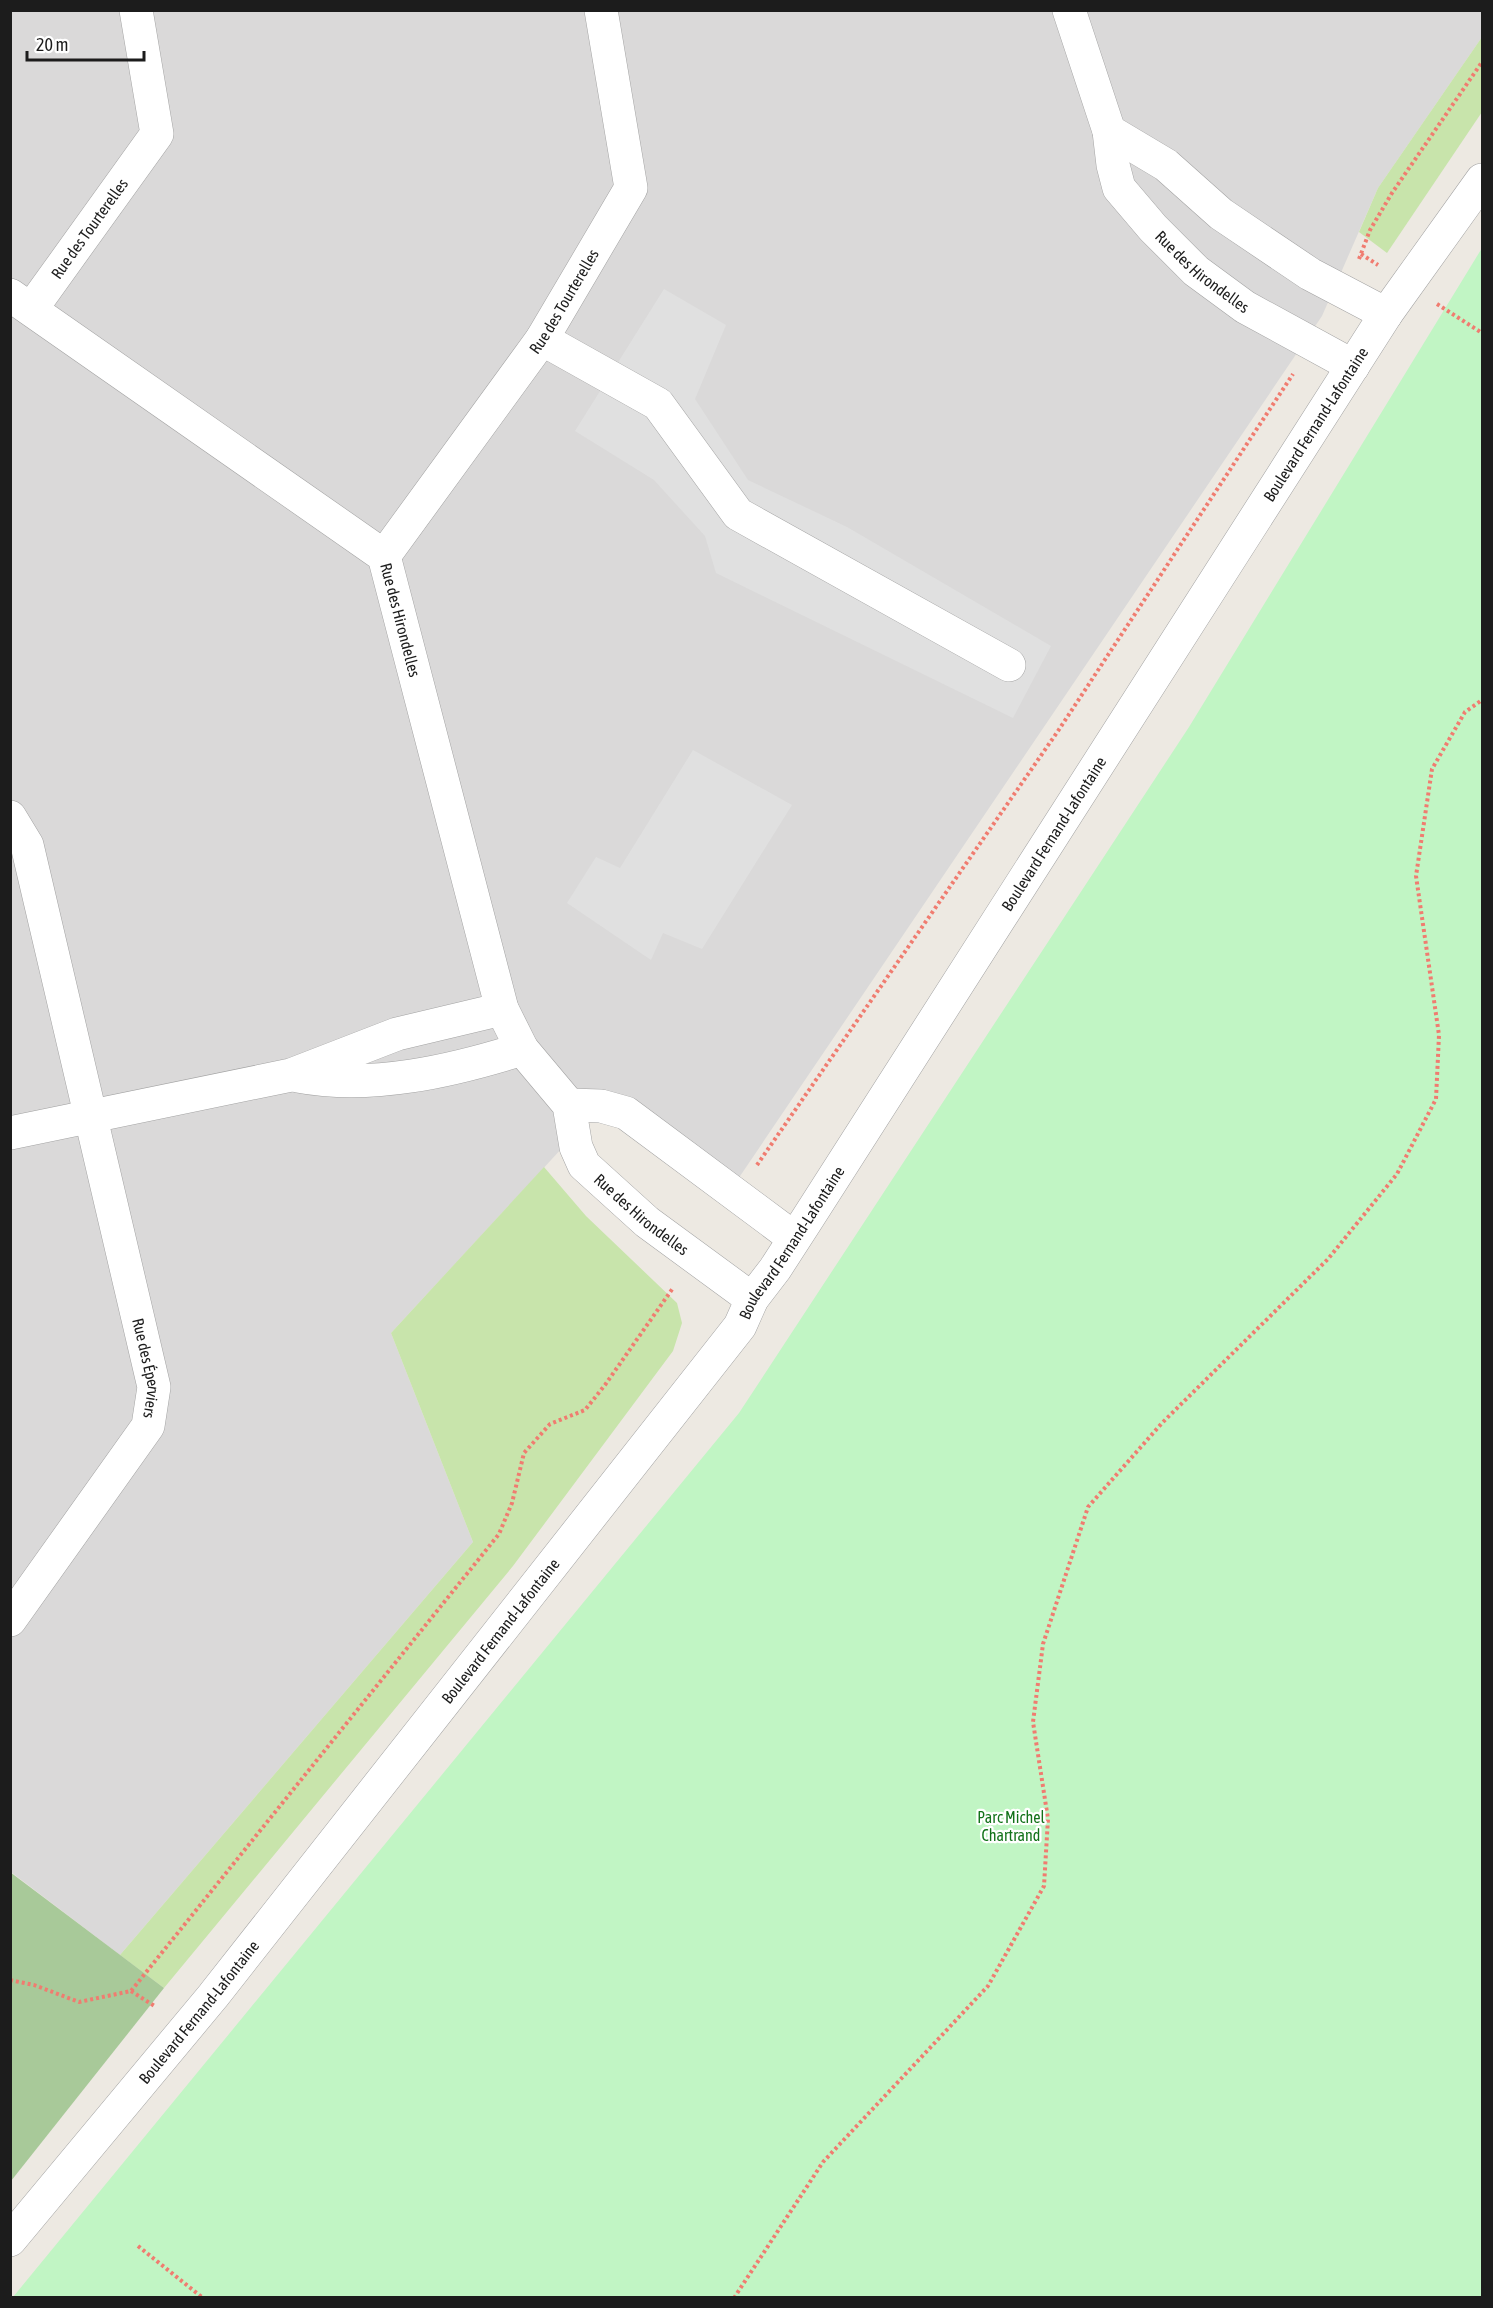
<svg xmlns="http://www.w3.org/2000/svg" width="1493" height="2308" font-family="'Asap Condensed',sans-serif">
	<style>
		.residential { fill: #dad9d9 }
		.grass { fill: #c8e4ab }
		.forest { fill: #a8c999 }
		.park { fill: #c1f5c4 }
		.parking { fill: #e0e0e0 }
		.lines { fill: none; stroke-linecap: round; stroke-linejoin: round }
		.minor-casing { stroke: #a3a3a3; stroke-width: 34 }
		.path { stroke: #f07c70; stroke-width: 4; stroke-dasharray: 3 3; stroke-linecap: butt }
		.minor { stroke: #fff; stroke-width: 33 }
		.labels { text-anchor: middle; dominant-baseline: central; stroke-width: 4.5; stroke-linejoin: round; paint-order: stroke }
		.street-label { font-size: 16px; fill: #1c1c1c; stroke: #fff }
		.park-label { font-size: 16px; fill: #127219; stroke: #fff }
	</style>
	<rect width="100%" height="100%" fill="#ede9e2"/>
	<!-- residential -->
	<polygon class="residential" points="10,11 1482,11 1482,37 1378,188 1322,316 734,1185 613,1093 391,1333 473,1542 120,1955 11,1872"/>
	<!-- grass -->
	<g class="grass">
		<polygon points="1482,37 1482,112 1387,253 1359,232 1378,188"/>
		<polygon points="544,1167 586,1216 677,1303 682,1323 673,1351 513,1566 164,1988 120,1955 473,1542 391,1333"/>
	</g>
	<!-- forest -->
	<polygon class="forest" points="10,1872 164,1988 11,2181 10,2181"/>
	<!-- park -->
	<polygon class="park" points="1482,248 1482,2297 13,2297 739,1413 1189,727"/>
	<!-- parking -->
	<g class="parking">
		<polygon points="664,289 726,325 695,399 748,480 847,527 1051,646 1013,718 716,573 705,536 654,480 575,431"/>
		<polygon points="693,750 792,805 702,949 663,933 651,960 567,903 596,857 620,868"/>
	</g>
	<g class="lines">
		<!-- minor casing -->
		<g class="minor-casing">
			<g id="minor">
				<path id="s1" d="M1069,10l40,121 4,34 6,23 34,40 43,43 49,36 108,59"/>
				<polyline points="1109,131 1166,165 1221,214 1310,274 1386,314"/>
				<path id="s2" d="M10,295l374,261 118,453 20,40 47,56 7,42 8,18 63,57 105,77"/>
				<path id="s3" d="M32,308l125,-174 -21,-124"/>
				<polyline points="542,339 658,404 738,514 1009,665"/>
				<path id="s4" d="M384,556l158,-217 89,-151 -30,-178"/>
				<path id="s5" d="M10,817l17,28 127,542 -6,39 -138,194"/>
				<path d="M298,1076c73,14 154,-5 224,-27"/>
				<polyline points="569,1105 601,1106 626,1113 794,1238"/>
				<polyline points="10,1133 291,1075 397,1034 502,1009"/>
				<path id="s6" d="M10,2240l203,-244 527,-670 12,-27 23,-30 31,-48 580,-907 96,-134"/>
			</g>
		</g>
		<!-- path -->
		<g class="path">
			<polyline points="1361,254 1378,265"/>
			<polyline points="1359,259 1370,230 1392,193 1482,62"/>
			<polyline points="1437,304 1482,333"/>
			<polyline points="757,1165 1058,731 1293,374"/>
			<polyline points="10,1980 34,1985 79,2002 131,1991 499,1534 512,1503 524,1453 550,1424 585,1410 605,1385 673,1288"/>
			<polyline points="131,1991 156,2007"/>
			<polyline points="138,2246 203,2298"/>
			<polyline points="734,2298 823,2162 988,1986 1044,1886 1048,1819 1033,1722 1043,1644 1088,1507 1162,1423 1328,1259 1397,1174 1436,1099 1439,1035 1416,876 1432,769 1465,712 1482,700"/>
		</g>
		<!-- minor -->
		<use href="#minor" class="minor"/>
	</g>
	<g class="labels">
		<!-- street labels -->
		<g class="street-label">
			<text stroke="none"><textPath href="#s3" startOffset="98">Rue des Tourterelles</textPath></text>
			<text stroke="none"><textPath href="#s1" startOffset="304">Rue des Hirondelles</textPath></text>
			<text stroke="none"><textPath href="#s4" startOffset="312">Rue des Tourterelles</textPath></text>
			<text stroke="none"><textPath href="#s6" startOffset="2240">Boulevard Fernand-Lafontaine</textPath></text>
			<text stroke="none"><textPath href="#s2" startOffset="522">Rue des Hirondelles</textPath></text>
			<text stroke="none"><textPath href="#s6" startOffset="1754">Boulevard Fernand-Lafontaine</textPath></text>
			<text stroke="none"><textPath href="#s2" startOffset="1180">Rue des Hirondelles</textPath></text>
			<text stroke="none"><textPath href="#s6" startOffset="1268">Boulevard Fernand-Lafontaine</textPath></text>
			<text stroke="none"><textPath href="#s5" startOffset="570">Rue des Éperviers</textPath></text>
			<text stroke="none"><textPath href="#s6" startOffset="782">Boulevard Fernand-Lafontaine</textPath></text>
			<text stroke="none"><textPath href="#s6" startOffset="296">Boulevard Fernand-Lafontaine</textPath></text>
		</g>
		<!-- park labels -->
		<g class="park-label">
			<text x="1011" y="1817">Parc Michel<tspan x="1011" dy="18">Chartrand</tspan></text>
		</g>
	</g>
	<!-- border -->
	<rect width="1493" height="2308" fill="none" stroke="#1c1c1c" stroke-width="24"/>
	<!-- scale -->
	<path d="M27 51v9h117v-9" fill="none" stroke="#1c1c1c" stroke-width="3"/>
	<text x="36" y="51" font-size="18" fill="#1c1c1c" stroke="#ffffff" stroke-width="4.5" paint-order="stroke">20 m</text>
</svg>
